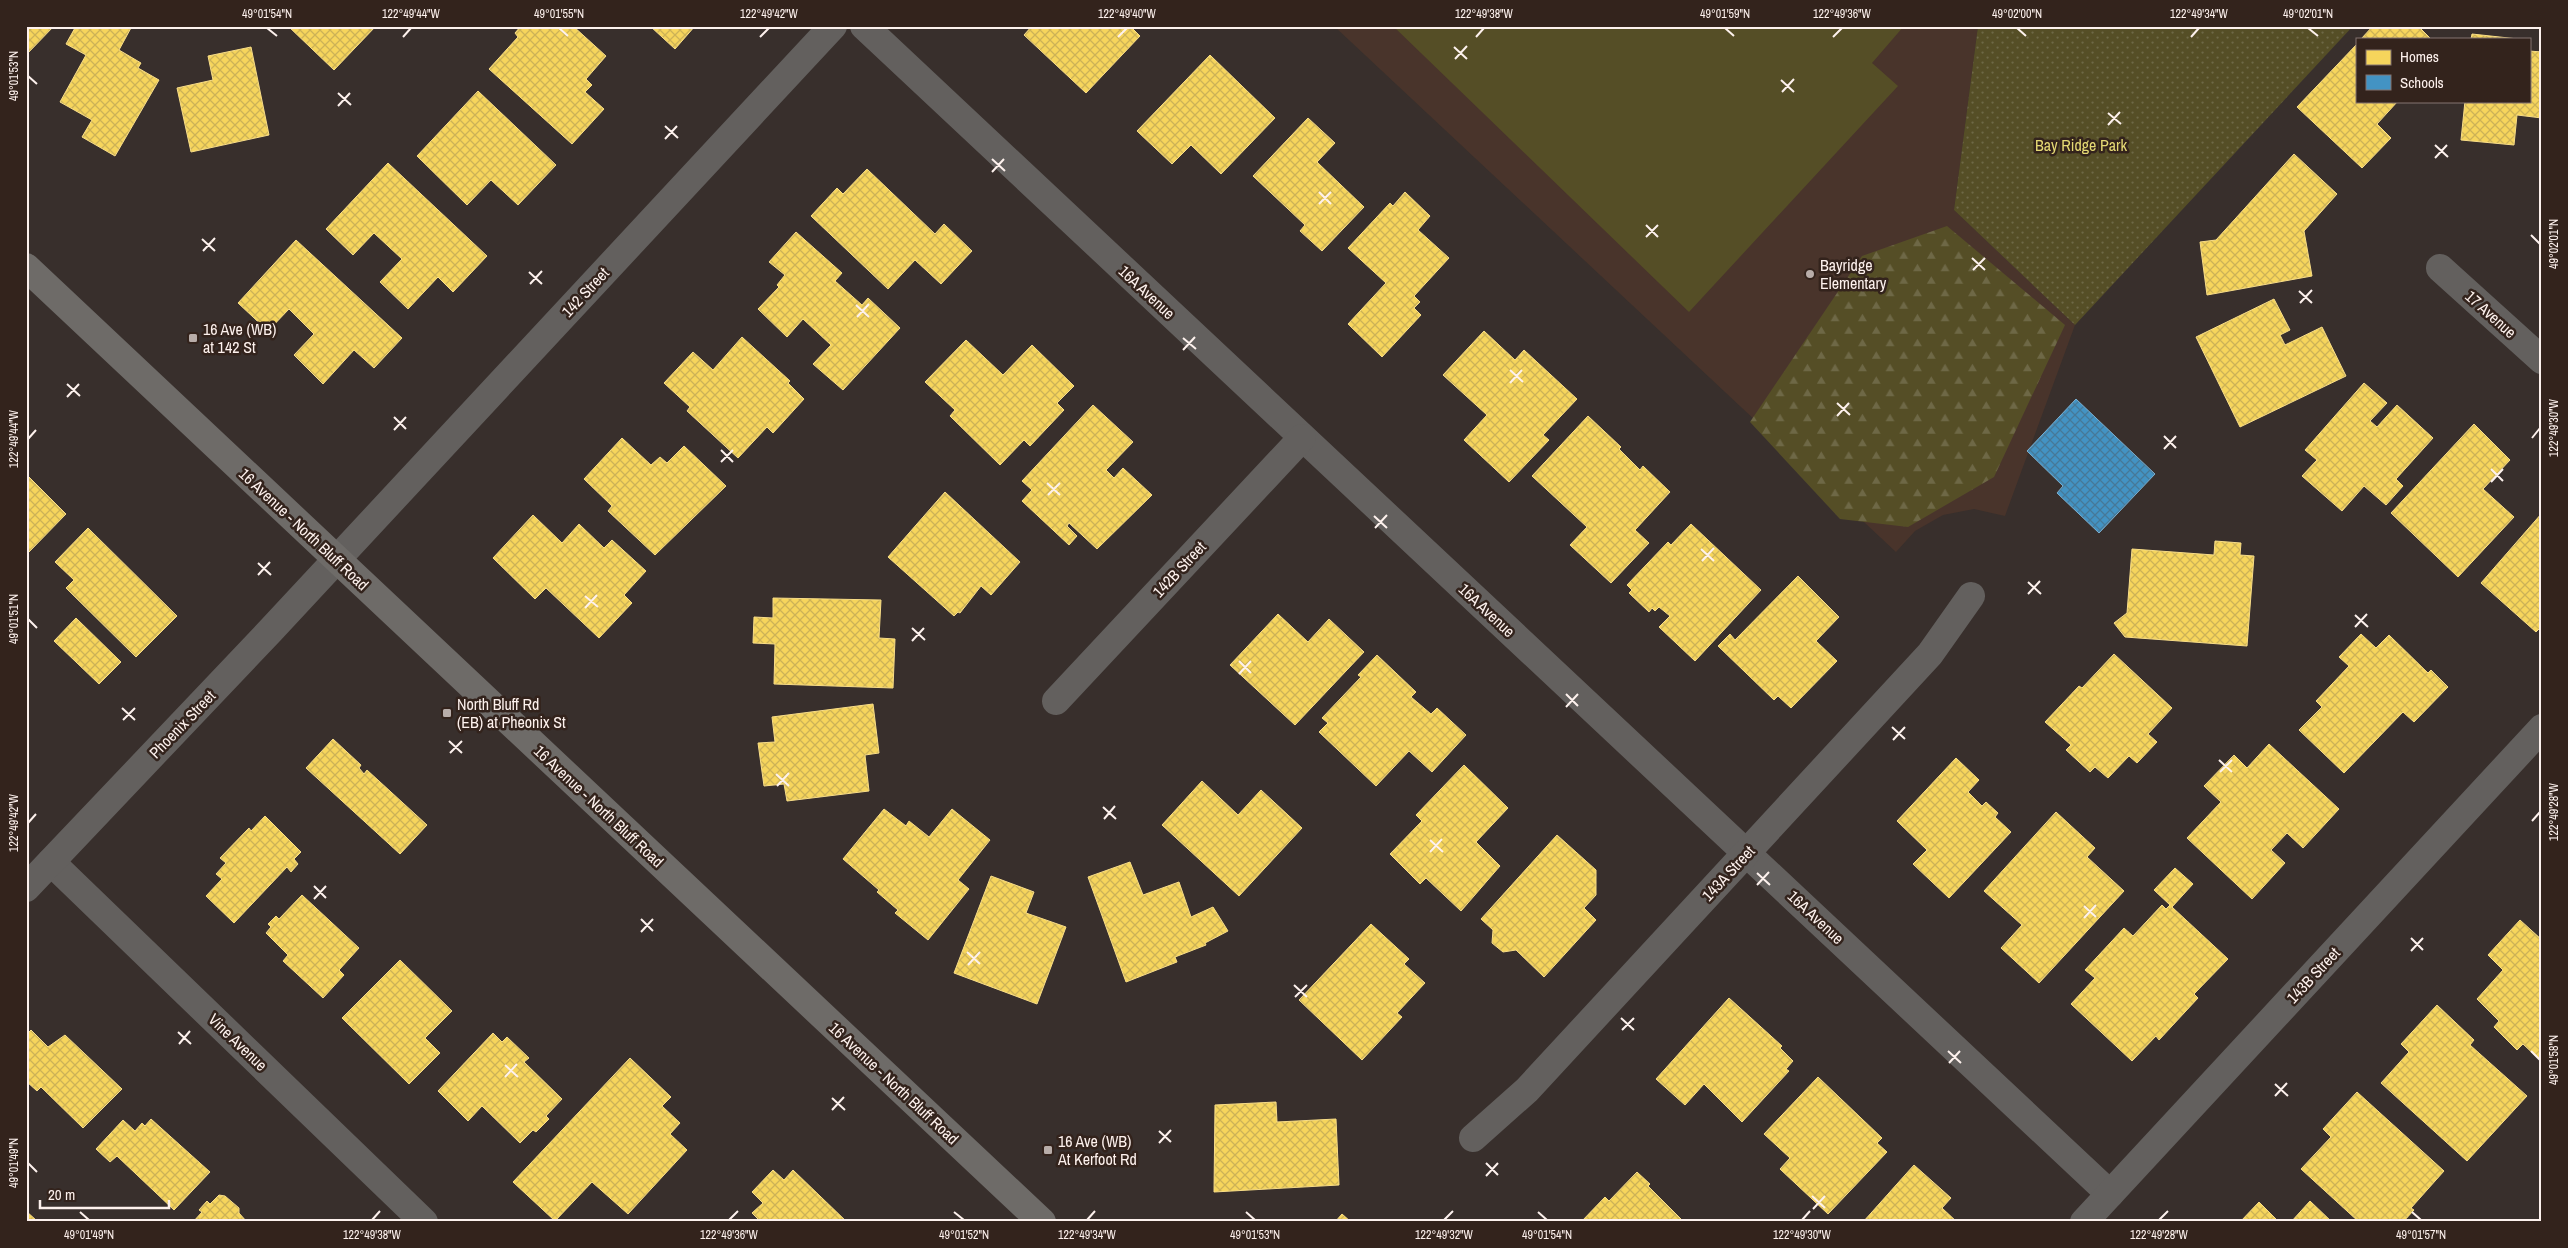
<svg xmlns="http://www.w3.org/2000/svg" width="2568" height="1248" font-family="'Archivo Narrow',sans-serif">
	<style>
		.built { fill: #49342b }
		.grass { fill: #554e26 }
		.forest { fill: url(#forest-firs) }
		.park { fill: url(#park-dots) }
		.homes { fill: url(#homes-cross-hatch); stroke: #f8dd88 }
		.schools { fill: url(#schools-cross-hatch); stroke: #7bafd0 }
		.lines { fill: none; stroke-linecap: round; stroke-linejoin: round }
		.street { stroke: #63605e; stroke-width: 28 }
		.secondary { stroke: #6e6b68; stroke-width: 28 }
		.ticks { fill: none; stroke: #fdf1ed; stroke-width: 2 }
		.poi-dot { fill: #b8ada9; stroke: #33231c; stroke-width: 2 }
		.labels { text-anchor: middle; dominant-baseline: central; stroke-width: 5; stroke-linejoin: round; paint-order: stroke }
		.park-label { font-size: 16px; fill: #e5d974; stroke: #33231c }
		.poi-label { font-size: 16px; fill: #fdf1ed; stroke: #33231c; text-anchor: start }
		.street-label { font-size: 16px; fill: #fdf1ed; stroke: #33231c }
		.neatline { fill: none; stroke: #fdf1ed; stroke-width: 2 }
		.ticks-label { font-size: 12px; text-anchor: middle; fill: #fdf1ed }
	</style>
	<defs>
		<pattern id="forest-firs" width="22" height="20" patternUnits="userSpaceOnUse" patternTransform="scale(1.25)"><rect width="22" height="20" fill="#554e26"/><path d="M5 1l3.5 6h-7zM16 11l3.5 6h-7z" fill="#6e6846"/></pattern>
		<pattern id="park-dots" width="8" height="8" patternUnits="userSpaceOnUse" patternTransform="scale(1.25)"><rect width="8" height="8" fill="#554e26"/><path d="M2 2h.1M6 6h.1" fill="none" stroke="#6e6846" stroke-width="1.8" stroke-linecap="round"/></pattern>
		<pattern id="homes-cross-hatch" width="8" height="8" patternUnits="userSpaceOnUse" patternTransform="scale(1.25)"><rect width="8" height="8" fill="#f6d55c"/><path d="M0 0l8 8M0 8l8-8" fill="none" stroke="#ccb257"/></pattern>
		<pattern id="schools-cross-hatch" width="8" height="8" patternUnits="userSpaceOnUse" patternTransform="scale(1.25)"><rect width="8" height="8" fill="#4393c3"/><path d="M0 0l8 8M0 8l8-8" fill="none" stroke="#467998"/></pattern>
	</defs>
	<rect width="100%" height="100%" fill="#382f2c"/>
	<!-- built -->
	<polygon class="built" points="1334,26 1978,26 1954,210 2075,325 2005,516 1974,509 1943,515 1915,531 1896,552"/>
	<!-- grass -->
	<polygon class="grass" points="1393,26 1904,26 1872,63 1898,86 1689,312"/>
	<!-- forest -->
	<polygon class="forest" points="1947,226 2065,325 1994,477 1908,527 1840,519 1750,422 1862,256"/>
	<!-- park -->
	<polygon class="park" points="1978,26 2353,26 2075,325 1954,210"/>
	<!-- homes -->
	<g class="homes">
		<polygon points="26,26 54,26 26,55"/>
		<polygon points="76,26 132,26 119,50 141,63 138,68 159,80 115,156 82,137 92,120 60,102 86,55 66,44"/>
		<polygon points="288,26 376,26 334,70"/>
		<polygon points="521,26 573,26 606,56 586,79 592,85 585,92 604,109 572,144 489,69 518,37 515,33"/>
		<polygon points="650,26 695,26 675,49"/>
		<polygon points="1032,26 1130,26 1140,36 1086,93 1024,35"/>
		<polygon points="2373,26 2418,26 2431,39 2361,39"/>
		<polygon points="2472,34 2518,39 2471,39"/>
		<polygon points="2357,44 2357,101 2398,101 2377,124 2391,138 2362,168 2297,107"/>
		<polygon points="251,47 269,135 191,152 177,88 213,80 208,56"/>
		<polygon points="2529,51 2542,52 2542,118 2517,115 2514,145 2461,140 2465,101 2529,101"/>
		<polygon points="1210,55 1275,118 1221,174 1191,145 1172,164 1137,131"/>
		<polygon points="478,91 556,165 518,205 491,180 467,205 417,156"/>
		<polygon points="1308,118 1335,143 1317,162 1364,207 1322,251 1300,231 1305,225 1253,176"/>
		<polygon points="2294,154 2337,194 2304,231 2312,276 2207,295 2200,242 2216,240"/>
		<polygon points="388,163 487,256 453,292 438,277 408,309 380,282 402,259 374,233 353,255 326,229"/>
		<polygon points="867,169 935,234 944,224 972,251 941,284 915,260 888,289 811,216 837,188 843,194"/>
		<polygon points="1405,192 1430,216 1418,230 1449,258 1414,296 1420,302 1414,308 1421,315 1382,357 1348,324 1386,283 1348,248 1390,203 1393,206"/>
		<polygon points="796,232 842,273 835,281 862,305 868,298 900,328 843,390 813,364 831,345 803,319 787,337 758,309 779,287 777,285 785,275 769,262"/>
		<polygon points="296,240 402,338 374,368 354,350 323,384 294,355 314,334 289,309 268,331 238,303"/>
		<polygon points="2274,299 2290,330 2280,335 2285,345 2322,327 2346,376 2240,427 2196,337"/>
		<polygon points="1484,331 1515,360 1524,350 1577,399 1543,435 1549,440 1509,482 1464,440 1487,415 1443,375"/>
		<polygon points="742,337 790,381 788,383 804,399 773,433 767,427 738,458 687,411 690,407 664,383 693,352 713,370"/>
		<polygon points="966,340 1003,375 1032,345 1074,386 1057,403 1064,410 1030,446 1024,440 1000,465 950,416 955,410 925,382"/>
		<polygon points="2364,383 2387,403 2370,421 2377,427 2397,405 2433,438 2396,479 2403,486 2386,505 2364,486 2342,511 2302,476 2317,460 2305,450"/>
		<polygon points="1093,405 1133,442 1106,470 1114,478 1123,468 1152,495 1097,549 1069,523 1067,526 1077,536 1069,545 1022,501 1032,490 1022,481"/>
		<polygon points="1588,416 1621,447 1619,449 1640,470 1643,466 1670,492 1635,530 1649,543 1611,583 1570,545 1587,527 1532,476"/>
		<polygon points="2474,424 2510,460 2483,489 2514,517 2458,577 2391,513"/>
		<polygon points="622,438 651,465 660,457 667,463 684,446 726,486 655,555 608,511 612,506 584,479"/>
		<polygon points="26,474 66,514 28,553 26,551"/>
		<polygon points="945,492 1020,562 991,595 981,586 960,613 958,612 954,616 888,557"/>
		<polygon points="2542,513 2542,626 2536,632 2481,583"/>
		<polygon points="533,515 562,543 579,524 604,548 612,540 646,571 624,595 632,603 599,638 546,588 535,599 493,558"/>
		<polygon points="1691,524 1761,590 1695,661 1659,627 1670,616 1659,607 1655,611 1652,608 1649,612 1629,593 1632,590 1627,585 1668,542 1671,545"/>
		<polygon points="88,528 177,616 136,657 66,588 74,580 55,562"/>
		<polygon points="2215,541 2241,543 2240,555 2254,556 2247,646 2125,637 2114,623 2127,613 2132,549 2214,555"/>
		<polygon points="1798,576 1839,617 1816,641 1837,661 1791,708 1778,696 1774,700 1718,646 1730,634 1735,640"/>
		<polygon points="773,598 881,600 879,638 895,639 893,688 774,684 775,644 753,643 754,617 773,618"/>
		<polygon points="1278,614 1308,642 1329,619 1364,652 1295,725 1230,665"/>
		<polygon points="76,618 121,662 99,684 54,641"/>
		<polygon points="2361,634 2376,648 2389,635 2428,673 2431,670 2448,687 2414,722 2403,712 2344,773 2299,730 2322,707 2316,701 2349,666 2339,657"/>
		<polygon points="2114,654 2172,708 2148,734 2157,742 2137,763 2129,756 2108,778 2095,767 2090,772 2066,750 2071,745 2045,722 2079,686 2082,688"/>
		<polygon points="1377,655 1416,692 1411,697 1431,714 1437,708 1466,735 1432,772 1409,751 1376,786 1319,732 1328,723 1322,718 1361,677 1358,675"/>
		<polygon points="873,704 879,753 865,755 869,791 787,801 784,784 764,786 758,743 775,742 772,717"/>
		<polygon points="333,739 361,765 359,768 364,774 367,770 427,825 400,854 306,768"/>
		<polygon points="2269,744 2339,809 2303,848 2287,833 2271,850 2285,863 2252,899 2187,838 2221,802 2204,786 2234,755 2247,768"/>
		<polygon points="1956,758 1979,780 1968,792 1982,806 1986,802 1998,813 1995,817 2011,832 1949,898 1913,864 1927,850 1897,821"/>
		<polygon points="1464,765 1508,808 1476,842 1500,866 1461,911 1426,878 1420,884 1390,854 1422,821 1416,815"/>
		<polygon points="1202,781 1238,815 1261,790 1302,828 1239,896 1162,825"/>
		<polygon points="884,809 906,826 909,821 929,837 952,809 990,840 958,880 969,889 928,940 895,913 898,910 877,892 879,890 843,859"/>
		<polygon points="2056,812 2095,848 2087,857 2124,891 2039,983 2001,948 2022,925 1984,891"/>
		<polygon points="265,816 301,852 294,859 298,864 291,872 287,867 234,923 206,896 222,879 216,874 226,863 220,858 249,828 251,831"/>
		<polygon points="1557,835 1596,870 1596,895 1584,908 1596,920 1544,977 1516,950 1503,952 1492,943 1493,930 1481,919"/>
		<polygon points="1130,862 1143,895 1179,882 1191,917 1213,907 1228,931 1205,943 1206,945 1175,957 1177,962 1126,982 1088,877"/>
		<polygon points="2175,868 2193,884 2172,907 2228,959 2194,994 2198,998 2159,1040 2156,1036 2132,1061 2071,1004 2095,978 2085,970 2124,928 2133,936 2162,905 2166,909 2170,905 2154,890"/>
		<polygon points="991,876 1034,892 1026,913 1066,927 1037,1004 954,973"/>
		<polygon points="302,895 359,948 339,970 344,975 323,998 283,961 288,955 266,933 271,927 268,924 276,916 279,919"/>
		<polygon points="2520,920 2542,940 2542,1058 2540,1060 2523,1044 2517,1050 2494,1027 2499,1021 2477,999 2503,970 2488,955"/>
		<polygon points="1371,924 1409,959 1404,964 1425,983 1397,1013 1402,1017 1362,1060 1299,1000"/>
		<polygon points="400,960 452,1011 425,1038 440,1053 409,1084 342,1018"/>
		<polygon points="1729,998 1782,1046 1780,1048 1793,1061 1786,1069 1789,1071 1742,1122 1704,1084 1685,1105 1656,1079"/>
		<polygon points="2437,1005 2474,1040 2470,1045 2527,1096 2467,1161 2381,1083 2409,1052 2401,1044"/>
		<polygon points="31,1030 48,1047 65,1035 122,1089 83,1128 41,1087 37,1091 26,1081 26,1035"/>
		<polygon points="493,1033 502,1042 507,1037 529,1058 524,1062 562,1099 546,1116 549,1119 536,1132 533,1130 520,1143 482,1106 468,1121 438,1091"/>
		<polygon points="630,1058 671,1097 662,1106 680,1123 670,1134 687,1150 628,1214 592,1182 555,1221 513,1182"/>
		<polygon points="1818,1077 1882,1138 1877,1143 1887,1152 1828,1214 1780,1169 1790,1158 1764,1134"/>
		<polygon points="2357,1092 2444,1171 2411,1208 2414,1210 2403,1222 2359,1222 2301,1169 2331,1137 2323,1129"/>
		<polygon points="1276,1102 1277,1122 1336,1119 1339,1185 1214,1192 1215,1105"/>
		<polygon points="151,1119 210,1172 174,1210 117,1156 110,1162 96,1149 123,1120 135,1131 142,1123 145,1126"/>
		<polygon points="1914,1165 1951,1198 1942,1208 1957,1222 1863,1222"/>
		<polygon points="773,1170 784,1180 793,1170 847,1222 761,1222 752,1213 763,1203 752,1192"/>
		<polygon points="1637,1172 1650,1184 1648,1186 1681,1219 1678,1222 1581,1222 1605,1197 1609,1201"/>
		<polygon points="219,1195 225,1196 239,1208 239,1213 247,1222 193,1222 202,1212 199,1210 207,1201 210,1204"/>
		<polygon points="2310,1201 2332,1222 2291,1222"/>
		<polygon points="2259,1202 2279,1222 2240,1222"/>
		<polygon points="26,1211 36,1220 35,1222 26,1222"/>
		<polygon points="1342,1214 1351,1222 1335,1222"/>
	</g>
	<!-- schools -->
	<polygon class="schools" points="2076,399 2155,474 2099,533 2057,493 2063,486 2027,451"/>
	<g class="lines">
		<!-- street -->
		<g class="street">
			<polyline points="864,26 2110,1194"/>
			<polyline points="2440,268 2542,360"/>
			<polyline points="1056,701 1302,438"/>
			<polyline points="51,862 424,1222"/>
			<polyline points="26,888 271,630 833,26"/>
			<polyline points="1473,1138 1527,1090 1930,654 1971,596"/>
			<polyline points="2084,1222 2542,728"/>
		</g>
		<!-- secondary -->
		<polyline class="secondary" points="26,267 1042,1222"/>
	</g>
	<!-- ticks -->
	<path class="ticks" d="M267,28l10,8M559,28l9,8M1725,28l9,8M2017,28l9,8M2308,28l10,8M403,37l8,-9M760,37l9,-9M1118,37l9,-9M1476,37l8,-9M1833,37l9,-9M2191,37l8,-9M1454,47l13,12M1455,59l12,-13M28,76l9,8M1781,80l13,12M1782,92l12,-13M338,93l13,12M338,106l12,-13M2108,113l13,11M2108,125l12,-13M665,126l13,12M665,139l12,-13M2435,145l13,12M2435,158l12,-13M992,159l13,12M992,172l12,-13M1319,192l12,12M1319,204l12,-12M1646,225l12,12M2531,235l9,9M1646,237l12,-12M202,239l13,12M203,251l12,-13M1972,258l13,12M1973,270l12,-12M529,272l13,12M530,284l12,-13M2299,291l13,12M2300,303l12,-13M856,305l13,12M857,317l12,-13M1183,338l13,11M1183,350l12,-13M1510,370l13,12M1510,383l12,-13M67,384l13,12M67,397l12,-13M1837,403l13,12M1837,416l12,-13M394,417l12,12M394,430l12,-13M2164,436l12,12M2532,438l8,-10M28,439l8,-9M2164,449l12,-13M721,450l12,12M721,462l12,-12M2491,469l12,12M2491,482l12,-13M1047,483l13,12M1048,495l12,-12M1374,516l13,12M1375,528l12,-13M1701,549l13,12M1702,561l12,-13M258,563l13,12M258,575l12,-13M2028,582l13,12M2028,594l12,-13M585,596l13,11M585,608l12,-13M2355,615l13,12M28,619l9,9M2355,627l12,-13M912,628l13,12M912,641l12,-13M1239,661l12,12M1239,674l12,-13M1566,694l12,12M1566,707l12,-13M122,708l13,12M123,720l12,-12M1892,727l13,12M1893,740l12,-13M449,741l13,12M450,753l12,-12M2219,760l13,12M2220,772l12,-12M776,774l13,12M777,786l12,-13M1103,807l13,12M1104,819l11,-13M2532,821l8,-9M28,823l8,-9M1430,840l13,12M1430,852l12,-13M1757,873l13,12M1757,885l12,-13M314,886l12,12M314,899l12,-13M2084,906l12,11M2084,918l12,-13M641,919l12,12M641,932l12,-13M2411,938l12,12M2411,951l12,-13M967,952l13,12M968,965l12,-13M1294,985l13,12M1295,997l12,-12M1621,1018l13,12M1622,1030l12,-12M178,1032l13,12M179,1044l11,-13M1948,1051l13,12M2531,1051l9,9M1949,1063l11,-12M505,1065l13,12M505,1077l12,-13M2275,1084l13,12M2275,1096l12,-13M832,1098l13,12M832,1110l12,-13M1159,1131l12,11M1159,1143l12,-13M28,1163l9,9M1486,1163l12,12M1486,1176l12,-13M1812,1196l13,12M1813,1209l12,-13M80,1212l9,8M954,1212l10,8M1246,1212l9,8M1538,1212l9,8M2412,1212l9,8M372,1220l8,-9M729,1220l9,-9M1087,1220l8,-9M1444,1220l9,-9M1802,1220l8,-9M2159,1220l9,-9"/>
	<!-- markers -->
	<g class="poi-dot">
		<circle cx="1810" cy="274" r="5"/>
		<rect x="188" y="333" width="10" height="10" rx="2.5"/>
		<rect x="442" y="708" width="10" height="10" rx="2.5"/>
		<rect x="1043" y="1145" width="10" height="10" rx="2.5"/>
	</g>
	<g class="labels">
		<!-- park labels -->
		<g class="park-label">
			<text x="2081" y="145">Bay Ridge Park</text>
		</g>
		<!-- poi labels -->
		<g class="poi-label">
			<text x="1820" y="265">Bayridge<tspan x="1820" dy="18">Elementary</tspan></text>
			<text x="203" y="329">16 Ave (WB)<tspan x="203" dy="18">at 142 St</tspan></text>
			<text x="457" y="704">North Bluff Rd<tspan x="457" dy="18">(EB) at Pheonix St</tspan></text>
			<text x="1058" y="1141">16 Ave (WB)<tspan x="1058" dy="18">At Kerfoot Rd</tspan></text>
		</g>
		<!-- street labels -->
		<g class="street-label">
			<text transform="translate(585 292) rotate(-47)">142 Street</text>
			<text transform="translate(1147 292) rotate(43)">16A Avenue</text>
			<text transform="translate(2491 314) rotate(42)">17 Avenue</text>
			<text transform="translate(304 529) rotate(43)">16 Avenue - North Bluff Road</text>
			<text transform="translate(1179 569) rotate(-47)">142B Street</text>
			<text transform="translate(1487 610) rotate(43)">16A Avenue</text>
			<text transform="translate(182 724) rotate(-46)">Phoenix Street</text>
			<text transform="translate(599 806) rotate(43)">16 Avenue - North Bluff Road</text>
			<text transform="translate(1728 873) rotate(-47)">143A Street</text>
			<text transform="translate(1816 917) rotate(43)">16A Avenue</text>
			<text transform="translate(2313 975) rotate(-47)">143B Street</text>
			<text transform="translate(238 1042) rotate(44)">Vine Avenue</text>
			<text transform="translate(894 1083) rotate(43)">16 Avenue - North Bluff Road</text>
		</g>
	</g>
	<!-- border -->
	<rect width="2568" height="1248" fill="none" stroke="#33231c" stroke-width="55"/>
	<!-- legend -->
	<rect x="2356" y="38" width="175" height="65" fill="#33231c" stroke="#847570"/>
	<rect x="2366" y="50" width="25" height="15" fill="#f6d55c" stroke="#847570"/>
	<text x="2400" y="62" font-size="15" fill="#fdf1ed">Homes</text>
	<rect x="2366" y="75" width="25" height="15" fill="#4393c3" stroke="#847570"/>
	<text x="2400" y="88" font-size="15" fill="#fdf1ed">Schools</text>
	<!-- scale -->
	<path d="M40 1200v8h129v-8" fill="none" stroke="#fdf1ed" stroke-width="2.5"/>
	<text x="48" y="1200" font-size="15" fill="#fdf1ed" stroke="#33231c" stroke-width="4" paint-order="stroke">20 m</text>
	<rect x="28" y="28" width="2512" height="1192" class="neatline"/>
	<g class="ticks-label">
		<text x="267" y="18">49°01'54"N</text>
		<text x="411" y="18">122°49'44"W</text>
		<text x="559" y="18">49°01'55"N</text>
		<text x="769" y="18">122°49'42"W</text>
		<text x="1127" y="18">122°49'40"W</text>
		<text x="1484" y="18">122°49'38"W</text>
		<text x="1725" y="18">49°01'59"N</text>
		<text x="1842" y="18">122°49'36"W</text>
		<text x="2017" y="18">49°02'00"N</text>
		<text x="2199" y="18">122°49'34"W</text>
		<text x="2308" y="18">49°02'01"N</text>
		<text transform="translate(14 76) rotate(-90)" y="4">49°01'53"N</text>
		<text transform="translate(2554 244) rotate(-90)" y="4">49°02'01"N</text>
		<text transform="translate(2554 428) rotate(-90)" y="4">122°49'30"W</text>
		<text transform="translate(14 439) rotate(-90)" y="4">122°49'44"W</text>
		<text transform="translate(14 619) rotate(-90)" y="4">49°01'51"N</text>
		<text transform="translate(2554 812) rotate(-90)" y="4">122°49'28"W</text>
		<text transform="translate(14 823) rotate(-90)" y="4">122°49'42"W</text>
		<text transform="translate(2554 1060) rotate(-90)" y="4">49°01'58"N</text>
		<text transform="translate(14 1163) rotate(-90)" y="4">49°01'49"N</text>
		<text x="89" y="1239">49°01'49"N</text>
		<text x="372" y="1239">122°49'38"W</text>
		<text x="729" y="1239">122°49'36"W</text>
		<text x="964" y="1239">49°01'52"N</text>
		<text x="1087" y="1239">122°49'34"W</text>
		<text x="1255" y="1239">49°01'53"N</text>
		<text x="1444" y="1239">122°49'32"W</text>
		<text x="1547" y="1239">49°01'54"N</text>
		<text x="1802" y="1239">122°49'30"W</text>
		<text x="2159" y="1239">122°49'28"W</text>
		<text x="2421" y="1239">49°01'57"N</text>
	</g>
</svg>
